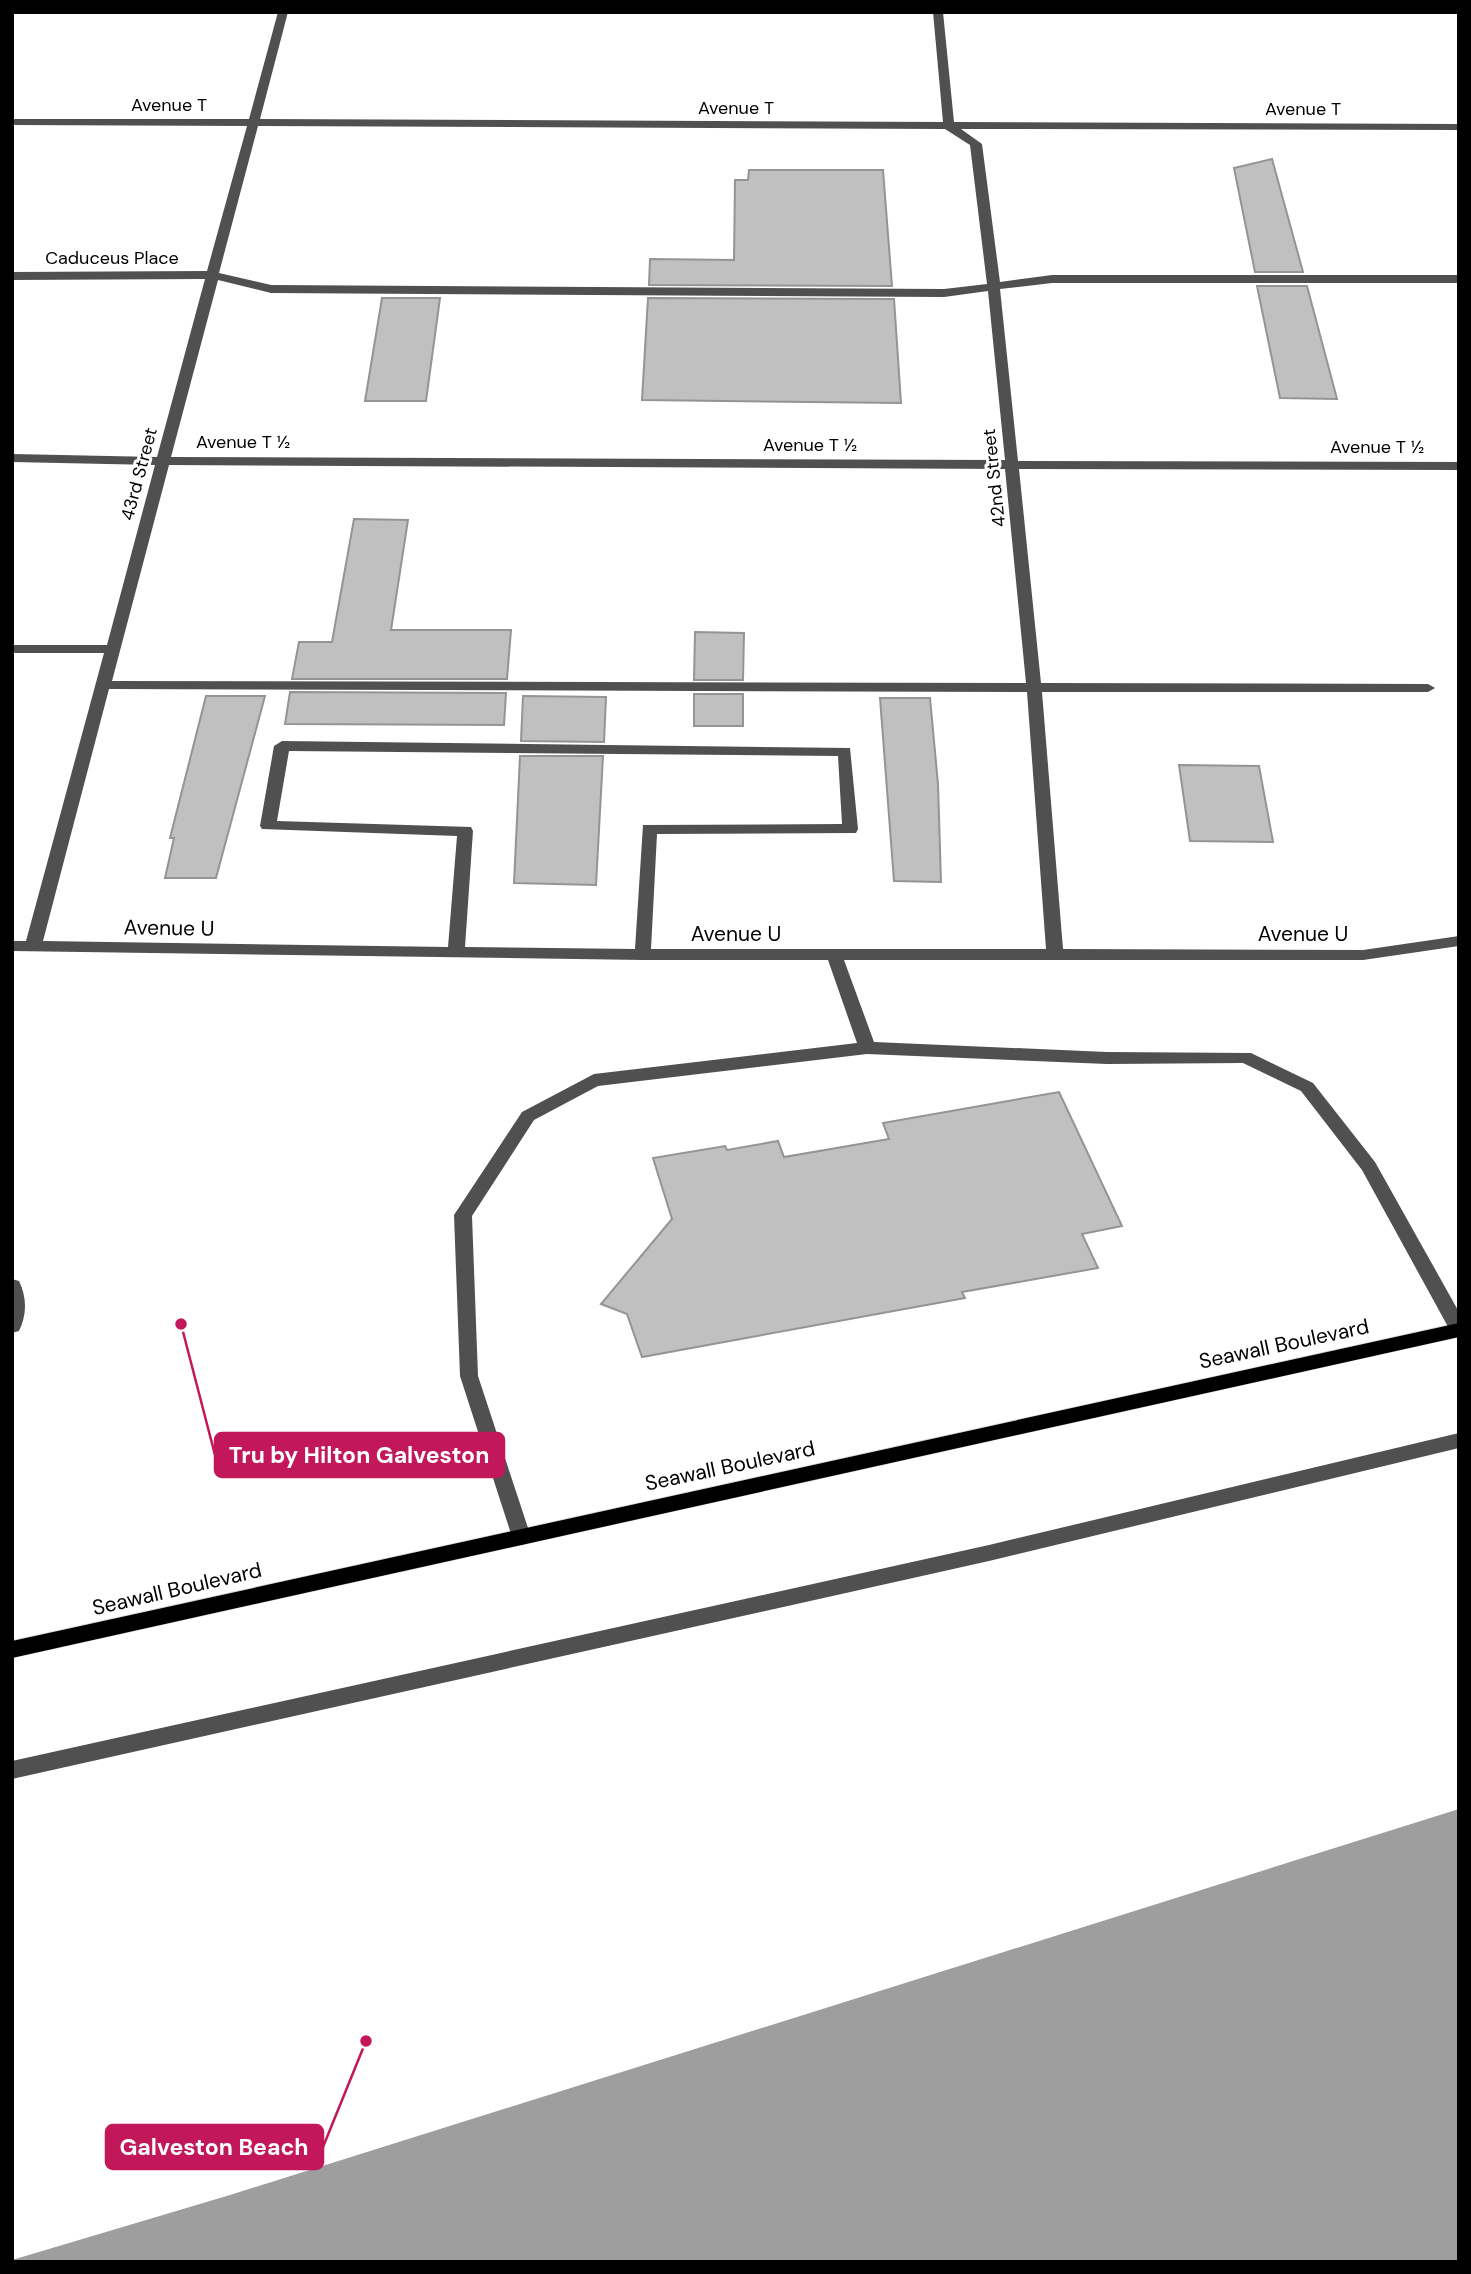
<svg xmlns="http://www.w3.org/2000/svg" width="1471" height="2274" font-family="'DM Sans',sans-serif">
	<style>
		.water { fill: #9e9e9e }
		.building { fill: #c0c0c0; stroke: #949494; stroke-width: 2 }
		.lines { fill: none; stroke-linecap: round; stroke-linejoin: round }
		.major-casing { stroke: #dbdbdb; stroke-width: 1 }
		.minor { fill: #505050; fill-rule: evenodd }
		.major { fill: #000; fill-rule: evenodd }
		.labels { text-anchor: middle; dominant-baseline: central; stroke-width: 6; stroke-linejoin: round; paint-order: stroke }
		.far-street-label { font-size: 18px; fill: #000; stroke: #fff }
		.street-label { font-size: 21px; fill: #000; stroke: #fff }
		.leader { fill: none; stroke: #c2185b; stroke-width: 2.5 }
		.callout-dot { fill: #c2185b; stroke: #fff; stroke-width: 2.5 }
		.callout { fill: #c2185b; stroke: #c2185b; stroke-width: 2.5 }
		.callout-label { font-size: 23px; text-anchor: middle; font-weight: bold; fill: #fff }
	</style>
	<rect width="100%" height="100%" fill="#fff"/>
	<!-- water -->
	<polygon class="water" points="1459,1809 1459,2262 12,2262 12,2260 230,2195"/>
	<!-- building -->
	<g class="building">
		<polygon points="1272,159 1303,272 1255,272 1234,168"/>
		<polygon points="749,170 883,170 892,286 649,285 650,259 734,260 735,180 748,180"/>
		<polygon points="1257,286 1307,286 1337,399 1280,398"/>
		<polygon points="382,298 440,298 426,401 365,401"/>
		<polygon points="648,298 894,299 901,403 642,400"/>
		<polygon points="354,519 408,520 391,630 511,630 507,679 292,679 299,642 332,642"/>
		<polygon points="695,632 744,633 743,680 694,680"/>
		<polygon points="290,692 506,693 504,725 285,724"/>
		<rect x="694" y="694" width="49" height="32"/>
		<polygon points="206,696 265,696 216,878 165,878 174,838 170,838"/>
		<polygon points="523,696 606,697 604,742 521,741"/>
		<polygon points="880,698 930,698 938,784 941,882 894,881"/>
		<polygon points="520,756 603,756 596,885 514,883"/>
		<polygon points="1179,765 1259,766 1273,842 1190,841"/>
		<polygon points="1059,1092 1122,1226 1082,1234 1098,1268 962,1292 965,1298 642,1357 627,1314 601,1304 672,1219 653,1158 725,1146 727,1150 778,1141 784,1157 889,1139 883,1123"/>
	</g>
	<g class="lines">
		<!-- major casing -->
		<g class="major-casing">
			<polygon id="major" points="1459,1323 1459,1337 12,1658 12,1641"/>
		</g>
		<!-- minor -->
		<g class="minor">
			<path d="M278,12h10l-28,107 683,3 -10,-110h10l11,110 505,2v6l-498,-1 21,15 18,138 52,-7h407v8h-407l-52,6 18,172 441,1v8l-440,-1 22,214 387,1 7,4 -7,4h-386l21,257 300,1 96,-14v10l-96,14h-519l30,82 233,10 144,1 62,30 62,79 84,150v24l-7,-2 -90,-164 -61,-79 -58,-28 -136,1 -240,-10 -269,32 -64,34 -62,96 6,160 53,161 -3,6 -7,2 -7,-2 -54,-167 -6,-161 68,-103 72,-38 263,-31 -29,-83h-185l-631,-9v-10h14l78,-288h-92v-8h95l48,-180 -143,-3v-8l145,3 48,-178 -193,1v-8l195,-1 40,-145 -235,-1v-6h237zM258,126l687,3 25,16 17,139 -43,5 -673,-4 -52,-12zM218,280l53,13 673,4 44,-6 17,169 -834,-3zM169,465l836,4 21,214 -914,-2zM109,689l918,3 19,257h-395l6,-115 199,-1 2,-4 -8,-81 -568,-7 -8,5 -14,80 2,3 195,7 -9,111 -405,-6zM289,751l549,5 4,68 -199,1 -8,124 -170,-2 8,-116 -2,-4 -194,-6z"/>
			<path d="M12,1279l7,2c8,17 8,33 0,50l-7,2z"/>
			<polygon points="1459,1433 1459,1448 989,1561 12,1779 12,1761 989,1545"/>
		</g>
		<!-- major -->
		<use href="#major" class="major"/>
	</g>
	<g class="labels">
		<!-- far-street labels -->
		<g class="far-street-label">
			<text x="169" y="105">Avenue T</text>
			<text x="736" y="108">Avenue T</text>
			<text x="1303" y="109">Avenue T</text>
			<text x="112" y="258">Caduceus Place</text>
			<text x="243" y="442">Avenue T ½</text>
			<text x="810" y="445">Avenue T ½</text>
			<text x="1377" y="447">Avenue T ½</text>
			<text transform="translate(139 474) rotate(-75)">43rd Street</text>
			<text transform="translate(994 478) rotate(-96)">42nd Street</text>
		</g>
		<!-- street labels -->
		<g class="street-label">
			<text transform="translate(169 928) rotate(1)">Avenue U</text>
			<text x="736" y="934">Avenue U</text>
			<text x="1303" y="934">Avenue U</text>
			<text transform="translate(1284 1344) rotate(-12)">Seawall Boulevard</text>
			<text transform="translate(730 1466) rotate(-12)">Seawall Boulevard</text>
			<text transform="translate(177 1589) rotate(-13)">Seawall Boulevard</text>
		</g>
	</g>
	<!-- callouts -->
	<path class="leader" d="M181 1324L215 1455M366 2041L323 2147"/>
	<g class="callout-dot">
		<circle cx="181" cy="1324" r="7"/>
		<circle cx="366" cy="2041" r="7"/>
	</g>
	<g class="callout">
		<rect x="215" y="1433" width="289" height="44" rx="7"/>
		<rect x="106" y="2125" width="217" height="44" rx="7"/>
	</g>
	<g class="callout-label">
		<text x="359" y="1463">Tru by Hilton Galveston</text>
		<text x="214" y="2155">Galveston Beach</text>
	</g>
	<!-- border -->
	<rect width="1471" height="2274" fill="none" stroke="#000000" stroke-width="28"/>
</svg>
